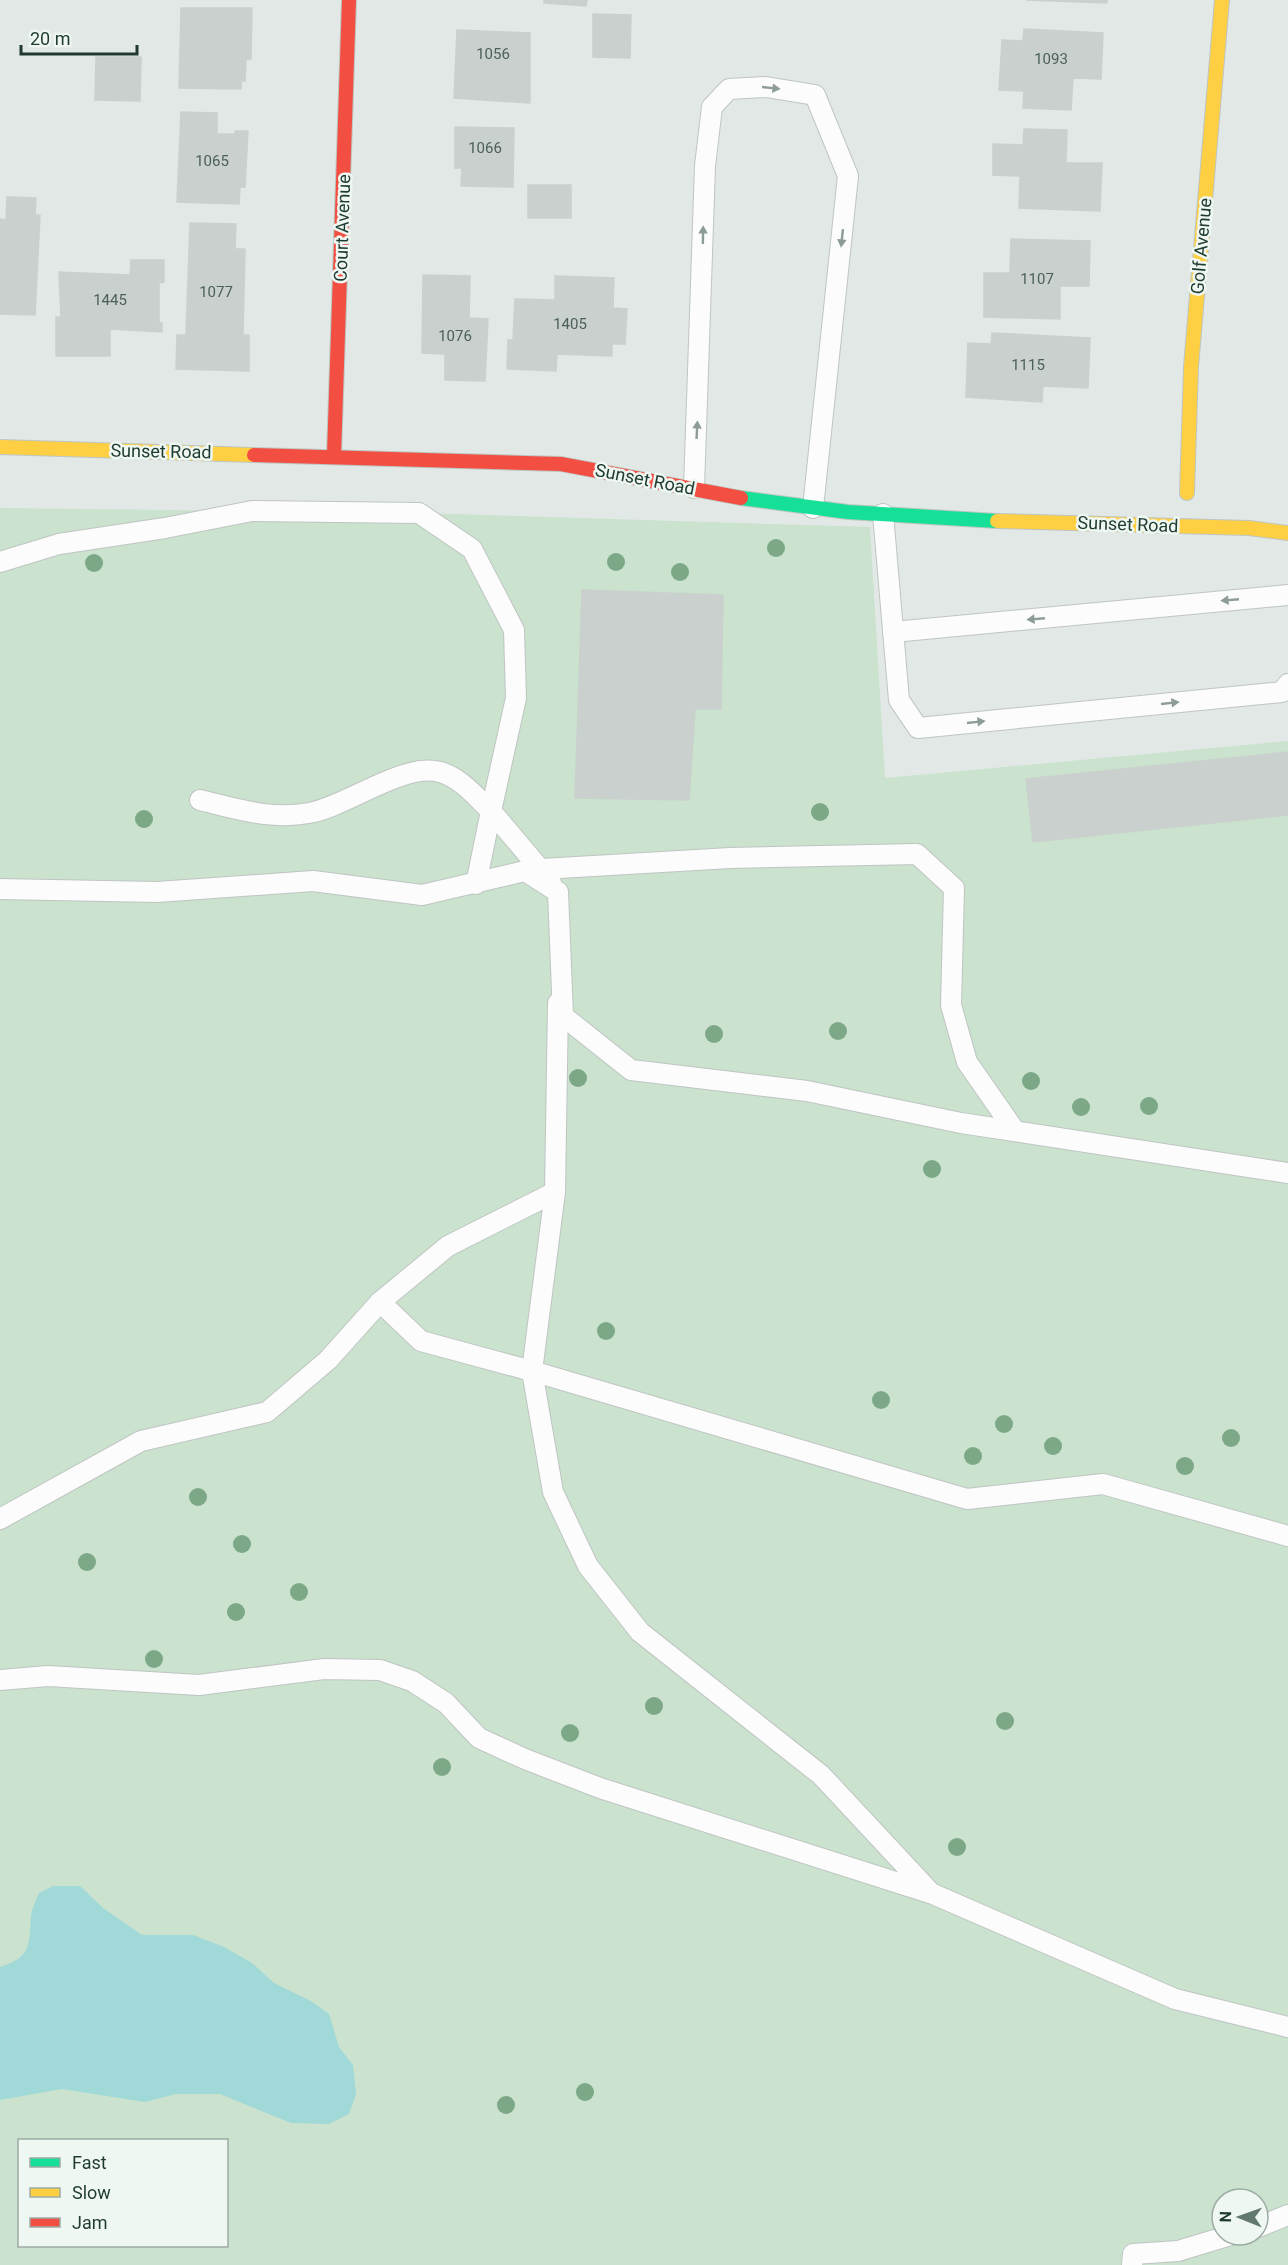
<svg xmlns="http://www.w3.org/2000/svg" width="1288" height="2265" font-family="Roboto,sans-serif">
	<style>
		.green { fill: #cae2ce; fill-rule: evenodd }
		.water { fill: #a0d9d8 }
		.building { fill: #cad0cd; stroke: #cad1cd; stroke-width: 1.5 }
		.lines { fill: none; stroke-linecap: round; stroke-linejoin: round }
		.lane-casing { stroke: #bfc5c2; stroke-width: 22 }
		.fast-casing { stroke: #bdc6c2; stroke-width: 16 }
		.slow-casing { stroke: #bdc6c2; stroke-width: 16 }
		.jam-casing { stroke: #bdc6c2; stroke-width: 16 }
		.lane { stroke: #fbfcfb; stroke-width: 20 }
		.fast { stroke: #16e098; stroke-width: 14 }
		.slow { stroke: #ffcf43; stroke-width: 14 }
		.jam { stroke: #f24e42; stroke-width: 14 }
		.tree { fill: #7ca887 }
		.oneway { fill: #8d9c95 }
		.labels { text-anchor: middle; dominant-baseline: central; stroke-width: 5; stroke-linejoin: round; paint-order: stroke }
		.number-label { font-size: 15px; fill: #4b6157 }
		.street-label { font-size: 18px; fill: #1f3b2f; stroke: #eff7f2 }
	</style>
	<rect width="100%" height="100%" fill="#e2e8e5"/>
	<!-- green -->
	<path class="green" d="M0,508l419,5 451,14 15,251 403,-37v1524h-1288zM20,2140h206v106h-206zM1222,2199h36v36h-36z"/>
	<!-- water -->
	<path class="water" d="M53,1886h27l23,22 39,27h51l31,12 28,16 22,20 37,18 18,13 10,33 14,18 3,29 -7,20 -20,10 -38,-1 -71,-29h-44l-31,8 -83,-13 -62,11v-133c32,-10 29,-22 31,-51 1,-8 5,-16 8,-23z"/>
	<!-- building -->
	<g class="building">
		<polygon points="544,0 587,0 586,6 544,3"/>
		<polygon points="1026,0 1107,0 1107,3"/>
		<polygon points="181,8 252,8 251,59 246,59 245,81 241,81 241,89 179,88"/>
		<polygon points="593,14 631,15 630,58 593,57"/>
		<polygon points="1024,29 1103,33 1101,79 1073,78 1071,110 1023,108 1024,91 999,90 1002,40 1023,41"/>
		<polygon points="457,30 530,33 530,103 454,98"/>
		<polygon points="96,57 141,57 140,101 95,100"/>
		<polygon points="181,112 217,113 217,134 235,134 235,131 248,131 245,187 240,187 239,204 177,202"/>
		<polygon points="455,127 514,128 513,187 461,186 462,168 455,168"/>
		<polygon points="1024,129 1067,130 1066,163 1102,163 1100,211 1019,208 1020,176 993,175 993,144 1023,145"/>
		<rect x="528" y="185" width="43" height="33"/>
		<polygon points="7,197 36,198 35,215 40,215 35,315 0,314 0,219 6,220"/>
		<polygon points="190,223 236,224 235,249 245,249 243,335 249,335 249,371 176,369 177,335 186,335"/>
		<polygon points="1011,239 1090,241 1089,286 1060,286 1060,319 984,317 984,273 1010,273"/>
		<polygon points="131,260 164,260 164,282 159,283 159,323 162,323 162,332 110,329 110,356 56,356 56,317 61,317 59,272 130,275"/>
		<polygon points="423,275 470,276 469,318 488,319 485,381 445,380 445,354 422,353"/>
		<polygon points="555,276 614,278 613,308 627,309 625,344 612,344 612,356 557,354 556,371 507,369 508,340 513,340 515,299 555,300"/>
		<polygon points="992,333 1090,338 1088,388 1043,386 1042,402 966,397 968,343 991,344"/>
		<polygon points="582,590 723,595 721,709 695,709 689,800 575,798"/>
		<polygon points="1288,752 1288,815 1033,842 1026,779"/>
	</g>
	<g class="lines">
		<!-- lane casing -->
		<g class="lane-casing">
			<g id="lane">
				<polyline points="694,488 705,166 712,107 729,89 766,87 815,95 848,176 813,508"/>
				<polyline points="883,514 899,700 918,728 1282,692 1288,684"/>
				<path d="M0,562l59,-18 106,-16 87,-17 167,2 53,36 42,81 2,68 -25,113c-14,-13 -31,-34 -51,-39 -37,-10 -94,35 -131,41 -38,7 -72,-4 -109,-13"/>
				<polyline points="893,632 1288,595"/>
				<polyline points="491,811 551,882"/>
				<polyline points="542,869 730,858 917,854 954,888 951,1005 967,1062 1015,1131"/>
				<polyline points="476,884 491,811"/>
				<polyline points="0,889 157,892 313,881 422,895 525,871 558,892 563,1016 631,1070 807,1091 961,1123 1288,1173"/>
				<polyline points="558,1003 555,1192 532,1371 553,1492 588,1566 640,1632 821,1775 931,1893"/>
				<polyline points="380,1302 421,1341 532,1371 967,1499 1103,1484 1288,1536"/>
				<polyline points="0,1519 141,1441 267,1412 328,1360 380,1302 448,1246 555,1192"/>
				<polyline points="0,1680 48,1676 199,1685 324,1669 380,1670 412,1681 446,1703 479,1738 525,1759 600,1788 933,1894 1175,1999 1288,2027"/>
				<polyline points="1258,2227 1288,2215"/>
				<polyline points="1132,2265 1133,2254 1178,2251 1231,2235"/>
			</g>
		</g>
		<!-- fast casing -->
		<g class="fast-casing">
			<polyline id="fast" points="741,498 848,512 997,521"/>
		</g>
		<!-- slow casing -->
		<g class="slow-casing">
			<g id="slow">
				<polyline points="0,447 254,455"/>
				<polyline points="1187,493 1191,367 1222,0"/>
				<polyline points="997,521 1249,528 1288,533"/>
			</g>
		</g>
		<!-- jam casing -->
		<g class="jam-casing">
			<g id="jam">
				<polyline points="254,455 561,464 741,498"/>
				<polyline points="334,455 349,0"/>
			</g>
		</g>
		<!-- lane -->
		<use href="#lane" class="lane"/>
		<!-- fast -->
		<use href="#fast" class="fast"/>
		<!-- slow -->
		<use href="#slow" class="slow"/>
		<!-- jam -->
		<use href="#jam" class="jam"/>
	</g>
	<!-- trees -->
	<g class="tree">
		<circle cx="776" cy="548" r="9"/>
		<circle cx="616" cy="562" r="9"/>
		<circle cx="94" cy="563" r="9"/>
		<circle cx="680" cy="572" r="9"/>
		<circle cx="820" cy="812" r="9"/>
		<circle cx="144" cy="819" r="9"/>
		<circle cx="838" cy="1031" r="9"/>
		<circle cx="714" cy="1034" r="9"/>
		<circle cx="578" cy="1078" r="9"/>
		<circle cx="1031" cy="1081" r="9"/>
		<circle cx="1149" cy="1106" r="9"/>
		<circle cx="1081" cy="1107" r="9"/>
		<circle cx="932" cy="1169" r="9"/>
		<circle cx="606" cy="1331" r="9"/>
		<circle cx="881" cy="1400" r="9"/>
		<circle cx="1004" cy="1424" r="9"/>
		<circle cx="1231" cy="1438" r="9"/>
		<circle cx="1053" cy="1446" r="9"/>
		<circle cx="973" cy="1456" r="9"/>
		<circle cx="1185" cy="1466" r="9"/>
		<circle cx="198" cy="1497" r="9"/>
		<circle cx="242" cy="1544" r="9"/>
		<circle cx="87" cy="1562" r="9"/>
		<circle cx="299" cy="1592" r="9"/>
		<circle cx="236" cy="1612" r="9"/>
		<circle cx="154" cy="1659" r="9"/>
		<circle cx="654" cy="1706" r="9"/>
		<circle cx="1005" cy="1721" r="9"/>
		<circle cx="570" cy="1733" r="9"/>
		<circle cx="442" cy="1767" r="9"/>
		<circle cx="957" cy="1847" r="9"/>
		<circle cx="585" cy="2092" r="9"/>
		<circle cx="506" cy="2105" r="9"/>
	</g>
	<!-- one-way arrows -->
	<defs><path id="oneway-solid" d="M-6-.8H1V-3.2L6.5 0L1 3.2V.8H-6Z" transform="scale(1.5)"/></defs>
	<g class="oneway">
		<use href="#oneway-solid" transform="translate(771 88) rotate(6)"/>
		<use href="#oneway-solid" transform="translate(703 235) rotate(-89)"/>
		<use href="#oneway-solid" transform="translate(842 238) rotate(96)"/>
		<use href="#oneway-solid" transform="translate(697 430) rotate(-87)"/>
		<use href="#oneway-solid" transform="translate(1230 600) rotate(175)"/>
		<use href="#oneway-solid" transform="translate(1036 619) rotate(175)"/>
		<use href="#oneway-solid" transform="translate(1170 703) rotate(-6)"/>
		<use href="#oneway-solid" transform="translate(976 722) rotate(-6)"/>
	</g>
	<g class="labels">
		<!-- number labels -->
		<g class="number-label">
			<text x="493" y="54">1056</text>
			<text x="1051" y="59">1093</text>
			<text x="485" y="148">1066</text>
			<text x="212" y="161">1065</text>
			<text x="1037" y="279">1107</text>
			<text x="216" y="292">1077</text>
			<text x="110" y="300">1445</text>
			<text x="570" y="324">1405</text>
			<text x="455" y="336">1076</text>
			<text x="1028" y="365">1115</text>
		</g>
		<!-- street labels -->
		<g class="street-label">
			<text transform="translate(342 228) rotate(-88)">Court Avenue</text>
			<text transform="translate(1201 246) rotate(-85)">Golf Avenue</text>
			<text transform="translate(161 451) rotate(1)">Sunset Road</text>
			<text transform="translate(645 479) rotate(11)">Sunset Road</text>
			<text transform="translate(1128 524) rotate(2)">Sunset Road</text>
		</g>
	</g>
	<!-- legend -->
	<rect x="18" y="2139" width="210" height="108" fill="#eff7f2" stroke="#9caca4" stroke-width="1.5"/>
	<rect x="30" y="2158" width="30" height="9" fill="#16e098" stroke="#9caca4" stroke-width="1.5"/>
	<text x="72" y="2169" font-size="18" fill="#1f3b2f">Fast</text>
	<rect x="30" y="2188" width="30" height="9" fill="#ffcf43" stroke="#9caca4" stroke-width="1.5"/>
	<text x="72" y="2199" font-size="18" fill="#1f3b2f">Slow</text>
	<rect x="30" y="2218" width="30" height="9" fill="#f24e42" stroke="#9caca4" stroke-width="1.5"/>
	<text x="72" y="2229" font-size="18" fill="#1f3b2f">Jam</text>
	<!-- north arrow -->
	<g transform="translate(1240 2217) rotate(271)"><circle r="28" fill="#eff7f2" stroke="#9caca4" stroke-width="1.5"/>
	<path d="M0-4.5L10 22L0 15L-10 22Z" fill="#63786f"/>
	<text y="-9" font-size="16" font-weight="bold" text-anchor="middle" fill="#1f3b2f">N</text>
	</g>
	<!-- scale -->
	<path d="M21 45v9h116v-9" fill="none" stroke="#1f3b2f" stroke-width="3"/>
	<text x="30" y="45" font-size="18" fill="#1f3b2f" stroke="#eff7f2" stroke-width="4.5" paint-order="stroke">20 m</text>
</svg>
